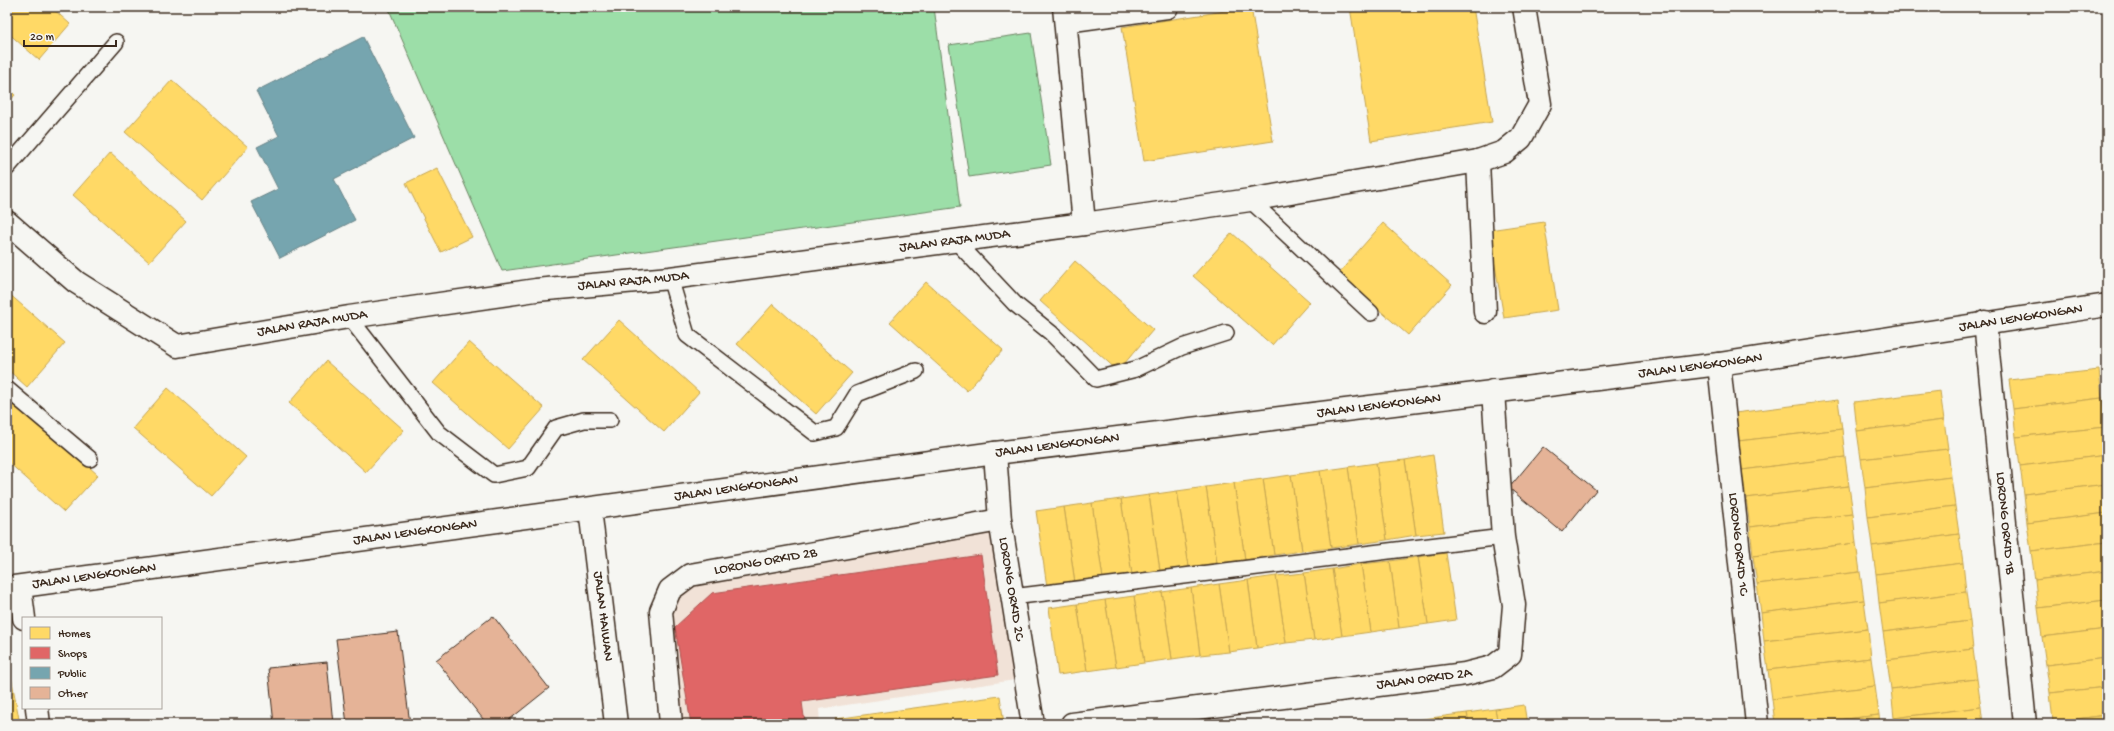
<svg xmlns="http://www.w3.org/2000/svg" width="2114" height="731" font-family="'Gochi Hand',sans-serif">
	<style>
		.built { fill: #f1e2d7 }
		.grass { fill: #9cdea8; stroke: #6c8463 }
		.homes { fill: #ffd966; stroke: #c4a450 }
		.shops { fill: #e06666; stroke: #ae5450 }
		.public { fill: #76a5af; stroke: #648084 }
		.building { fill: #e5b397; stroke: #3b2a1e }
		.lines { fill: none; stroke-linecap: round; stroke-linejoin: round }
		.lane-casing { stroke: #3b2a1e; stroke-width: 18 }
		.street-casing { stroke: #3b2a1e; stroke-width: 25 }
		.secondary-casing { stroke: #3b2a1e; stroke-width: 25 }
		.lane { stroke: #f6f6f2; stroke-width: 15 }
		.street { stroke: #f6f6f2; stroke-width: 22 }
		.secondary { stroke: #f6f6f2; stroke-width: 22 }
		.labels { text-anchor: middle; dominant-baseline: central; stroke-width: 4; stroke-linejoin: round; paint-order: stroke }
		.street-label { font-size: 14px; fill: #3b2a1e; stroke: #f6f6f2 }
	</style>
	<rect width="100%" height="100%" fill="#f6f6f2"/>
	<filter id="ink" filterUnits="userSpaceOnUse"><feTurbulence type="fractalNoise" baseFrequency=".025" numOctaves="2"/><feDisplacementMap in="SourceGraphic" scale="8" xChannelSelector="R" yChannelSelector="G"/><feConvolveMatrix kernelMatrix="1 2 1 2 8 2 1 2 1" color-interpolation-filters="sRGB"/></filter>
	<g filter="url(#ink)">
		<!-- built -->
		<polygon class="built" points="990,529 1015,680 819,709 820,724 682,724 671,613 680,596 696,585"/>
		<!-- grass -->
		<g class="grass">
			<polygon points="388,7 934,7 960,207 502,271"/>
			<polygon points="1031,33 1051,165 969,177 949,45"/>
		</g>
		<!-- homes -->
		<g class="homes">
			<polygon points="7,7 51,7 70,24 39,60 7,32"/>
			<polygon points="1251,7 1273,141 1144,161 1122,27"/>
			<polygon points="1350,7 1473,7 1492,122 1371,141"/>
			<polygon points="172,80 248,147 202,200 125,132"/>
			<polygon points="7,88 15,95 7,104"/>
			<polygon points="110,153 186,221 149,262 73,195"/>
			<polygon points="437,168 472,237 441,252 406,183"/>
			<polygon points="1544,222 1558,310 1504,318 1489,230"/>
			<polygon points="1383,223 1452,285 1408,335 1338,274"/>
			<polygon points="1232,233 1310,302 1272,345 1193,276"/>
			<polygon points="1075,261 1153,330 1118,371 1040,301"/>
			<polygon points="926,282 1003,350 967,391 890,322"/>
			<polygon points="7,292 65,343 27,387 7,369"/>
			<polygon points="773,304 852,373 816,414 737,344"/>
			<polygon points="619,320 699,392 664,432 583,360"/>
			<polygon points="469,342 544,408 508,449 433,383"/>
			<polygon points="326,361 404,430 366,472 289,403"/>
			<polygon points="2099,370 2102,398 2013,409 2009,380"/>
			<polygon points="168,388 246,457 211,496 133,428"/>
			<polygon points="1940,391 1944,420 1857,431 1854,402"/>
			<polygon points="2102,398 2106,427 2016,437 2013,409"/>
			<polygon points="14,400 98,475 64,512 7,461 7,408"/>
			<polygon points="1838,400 1842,429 1738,441 1735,413"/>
			<polygon points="1944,420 1948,449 1861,459 1857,431"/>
			<polygon points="2106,427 2107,455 2020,466 2016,437"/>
			<polygon points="1842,429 1845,457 1742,470 1738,441"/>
			<polygon points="1948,449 1951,477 1865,488 1861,459"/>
			<polygon points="1433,455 1444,532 1416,535 1405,460"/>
			<polygon points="2107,455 2107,484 2024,494 2020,466"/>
			<polygon points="1845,457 1849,486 1746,498 1742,470"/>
			<polygon points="1405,460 1416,535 1387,540 1376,463"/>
			<polygon points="1376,463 1387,540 1359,544 1348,467"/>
			<polygon points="1348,467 1359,544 1331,548 1320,471"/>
			<polygon points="1320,471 1331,548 1302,551 1291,475"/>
			<polygon points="1291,475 1302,551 1274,555 1263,479"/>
			<polygon points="1951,477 1955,506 1868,517 1865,488"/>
			<polygon points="1263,479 1274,555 1245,560 1234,483"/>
			<polygon points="1234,483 1245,560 1217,563 1206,487"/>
			<polygon points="2107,484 2107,513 2027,523 2024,494"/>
			<polygon points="1849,486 1853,514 1750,527 1746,498"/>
			<polygon points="1206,487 1217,563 1189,567 1177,491"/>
			<polygon points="1177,491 1189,567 1160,571 1149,495"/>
			<polygon points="1149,495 1160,571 1132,575 1121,499"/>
			<polygon points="1121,499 1132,575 1103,579 1092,503"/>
			<polygon points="1092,503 1103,579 1075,583 1064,507"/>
			<polygon points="1955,506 1959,534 1872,546 1868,517"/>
			<polygon points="1064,507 1075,583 1047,587 1036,511"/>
			<polygon points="2107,513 2107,542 2031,551 2027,523"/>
			<polygon points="1853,514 1856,543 1753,556 1750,527"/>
			<polygon points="1959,534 1963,563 1876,574 1872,546"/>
			<polygon points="2107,542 2107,571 2035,580 2031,551"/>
			<polygon points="1856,543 1860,572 1757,584 1753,556"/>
			<polygon points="1446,553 1456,620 1428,624 1418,557"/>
			<polygon points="1418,557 1428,624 1399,628 1390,561"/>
			<polygon points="1390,561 1399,628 1371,632 1361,564"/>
			<polygon points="1963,563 1966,592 1879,603 1876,574"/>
			<polygon points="1361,564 1371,632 1342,636 1332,569"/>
			<polygon points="1332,569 1342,636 1314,640 1304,573"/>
			<polygon points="2107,571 2107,600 2038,608 2035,580"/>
			<polygon points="1860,572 1864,600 1761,613 1757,584"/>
			<polygon points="1304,573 1314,640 1286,643 1276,576"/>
			<polygon points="1276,576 1286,643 1257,648 1248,580"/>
			<polygon points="1248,580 1257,648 1229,652 1219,584"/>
			<polygon points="1219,584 1229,652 1200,655 1191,588"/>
			<polygon points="1191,588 1200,655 1172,659 1162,592"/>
			<polygon points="1162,592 1172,659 1144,663 1134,596"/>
			<polygon points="1966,592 1970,621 1883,632 1879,603"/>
			<polygon points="1134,596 1144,663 1116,667 1105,600"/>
			<polygon points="1105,600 1116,667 1087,671 1077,604"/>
			<polygon points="1864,600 1868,629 1764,641 1761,613"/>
			<polygon points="2107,600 2107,629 2042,637 2038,608"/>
			<polygon points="1077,604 1087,671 1058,675 1049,608"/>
			<polygon points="1970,621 1973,649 1887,660 1883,632"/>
			<polygon points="1868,629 1871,658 1768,670 1764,641"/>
			<polygon points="2107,629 2107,658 2046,665 2042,637"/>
			<polygon points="1973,649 1977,679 1891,689 1887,660"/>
			<polygon points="1871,658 1875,686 1772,699 1768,670"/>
			<polygon points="2107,658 2107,687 2050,693 2046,665"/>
			<polygon points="7,666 9,666 20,724 7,724"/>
			<polygon points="1977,679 1981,707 1894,718 1891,689"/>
			<polygon points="1875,686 1879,715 1804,724 1775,724 1772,699"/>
			<polygon points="2107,687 2107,715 2053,722 2050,693"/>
			<polygon points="1000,696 1004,724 836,724 835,719"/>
			<polygon points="1524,705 1527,724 1498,724 1495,709"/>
			<polygon points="1981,707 1983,724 1895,724 1894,718"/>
			<polygon points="1495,709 1498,724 1469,724 1467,713"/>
			<polygon points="1467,713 1469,724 1439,724 1438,717"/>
			<polygon points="1879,715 1880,724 1804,724"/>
			<polygon points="2107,715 2107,724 2054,724 2053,722"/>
			<polygon points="1438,717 1439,724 1411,724 1410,721"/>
			<polygon points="1410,721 1411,724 1390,724"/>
		</g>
		<!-- shops -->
		<polygon class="shops" points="981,555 998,675 802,702 805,724 691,724 675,627 712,593"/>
		<!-- public -->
		<polygon class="public" points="363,37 414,138 334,179 355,220 280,258 251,202 278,189 257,147 279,136 256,91"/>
		<!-- building -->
		<g class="building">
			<polygon points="1543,447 1596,490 1562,532 1509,488"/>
			<polygon points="493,616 549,688 504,724 487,724 436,660"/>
			<polygon points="398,632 410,724 347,724 336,639"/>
			<polygon points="327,662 333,724 274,724 268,668"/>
		</g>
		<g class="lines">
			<!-- lane casing -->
			<g class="lane-casing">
				<g id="lane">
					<polyline points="7,168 116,42"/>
					<polyline points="1250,200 1371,313"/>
					<polyline points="954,239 1015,304 1051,333 1096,379 1136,369 1182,347 1226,333"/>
					<polyline points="670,278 687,335 815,433 836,428 857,394 916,371"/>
					<polyline points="349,317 439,433 494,475 528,468 556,428 584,420 610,420"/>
					<polyline points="7,389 90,459"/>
					<polyline points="1012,597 1503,537"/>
				</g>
			</g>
			<!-- street casing -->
			<g class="street-casing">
				<g id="street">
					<polyline points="1066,21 1167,7"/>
					<polyline points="1478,161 1485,312"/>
					<path id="s1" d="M7,222l69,60 101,64 172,-29 187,-27 134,-12 414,-54 -20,-217"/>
					<polyline points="1084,224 1250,200 1478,161 1504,152 1521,138 1540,104 1524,7"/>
					<path id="s2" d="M1985,322l40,402"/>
					<path id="s3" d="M1719,364l38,360"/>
					<path id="s4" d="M995,453l5,67 33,204"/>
					<path id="s5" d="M590,509l26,215"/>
					<polyline points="20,587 24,618"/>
					<polyline points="37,708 39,724"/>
					<path id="s6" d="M671,724l-10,-113 9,-21 20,-15 310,-55"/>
					<path id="s7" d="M1072,724l393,-50 28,-7 17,-13 4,-49 -11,-68 -10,-146"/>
				</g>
			</g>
			<!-- secondary casing -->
			<g class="secondary-casing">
				<g id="secondary">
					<path id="s8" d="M7,588l988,-135 724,-89 388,-59"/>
				</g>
			</g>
			<!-- lane -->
			<use href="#lane" class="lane"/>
			<!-- street -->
			<use href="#street" class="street"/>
			<!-- secondary -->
			<use href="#secondary" class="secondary"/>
		</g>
	</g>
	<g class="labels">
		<!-- street labels -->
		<g class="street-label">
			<text stroke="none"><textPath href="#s1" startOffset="996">JALAN RAJA MUDA</textPath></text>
			<text stroke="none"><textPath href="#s1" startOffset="672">JALAN RAJA MUDA</textPath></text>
			<text stroke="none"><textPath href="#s8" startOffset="2032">JALAN LENGKONGAN</textPath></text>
			<text stroke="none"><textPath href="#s1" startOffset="348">JALAN RAJA MUDA</textPath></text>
			<text stroke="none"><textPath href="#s8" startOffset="1708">JALAN LENGKONGAN</textPath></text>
			<text stroke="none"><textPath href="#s8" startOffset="1384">JALAN LENGKONGAN</textPath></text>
			<text stroke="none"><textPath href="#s8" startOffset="1060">JALAN LENGKONGAN</textPath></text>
			<text stroke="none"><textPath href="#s8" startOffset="736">JALAN LENGKONGAN</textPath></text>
			<text stroke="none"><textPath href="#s2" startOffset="202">LORONG ORKID 1B</textPath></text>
			<text stroke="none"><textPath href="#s8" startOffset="412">JALAN LENGKONGAN</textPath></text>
			<text stroke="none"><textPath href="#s3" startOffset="181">LORONG ORKID 1C</textPath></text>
			<text stroke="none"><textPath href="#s6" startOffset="238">LORONG ORKID 2B</textPath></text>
			<text stroke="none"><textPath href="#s8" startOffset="88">JALAN LENGKONGAN</textPath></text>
			<text stroke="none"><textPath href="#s4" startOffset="137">LORONG ORKID 2C</textPath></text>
			<text stroke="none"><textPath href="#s5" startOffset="108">JALAN HAIWAN</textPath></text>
			<text stroke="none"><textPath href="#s7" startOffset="355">JALAN ORKID 2A</textPath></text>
		</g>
	</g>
	<!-- margin -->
	<rect width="2114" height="731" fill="none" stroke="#f6f6f2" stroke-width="24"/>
	<rect x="12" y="12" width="2090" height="707" fill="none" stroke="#3b2a1e" stroke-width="1.5" filter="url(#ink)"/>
	<!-- legend -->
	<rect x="22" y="617" width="140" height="92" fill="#f6f6f2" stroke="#aba49d"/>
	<rect x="30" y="627" width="20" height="12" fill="#ffd966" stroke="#aba49d"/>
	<text x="58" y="637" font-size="12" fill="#3b2a1e">Homes</text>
	<rect x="30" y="647" width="20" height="12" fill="#e06666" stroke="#aba49d"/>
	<text x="58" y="657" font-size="12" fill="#3b2a1e">Shops</text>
	<rect x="30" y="667" width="20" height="12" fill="#76a5af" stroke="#aba49d"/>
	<text x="58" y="677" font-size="12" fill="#3b2a1e">Public</text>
	<rect x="30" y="687" width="20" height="12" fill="#e5b397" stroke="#aba49d"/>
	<text x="58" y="697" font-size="12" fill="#3b2a1e">Other</text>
	<!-- scale -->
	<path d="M24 40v6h92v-6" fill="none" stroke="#3b2a1e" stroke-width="2"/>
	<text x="30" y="40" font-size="12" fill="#3b2a1e" stroke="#f6f6f2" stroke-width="3" paint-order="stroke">20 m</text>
</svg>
